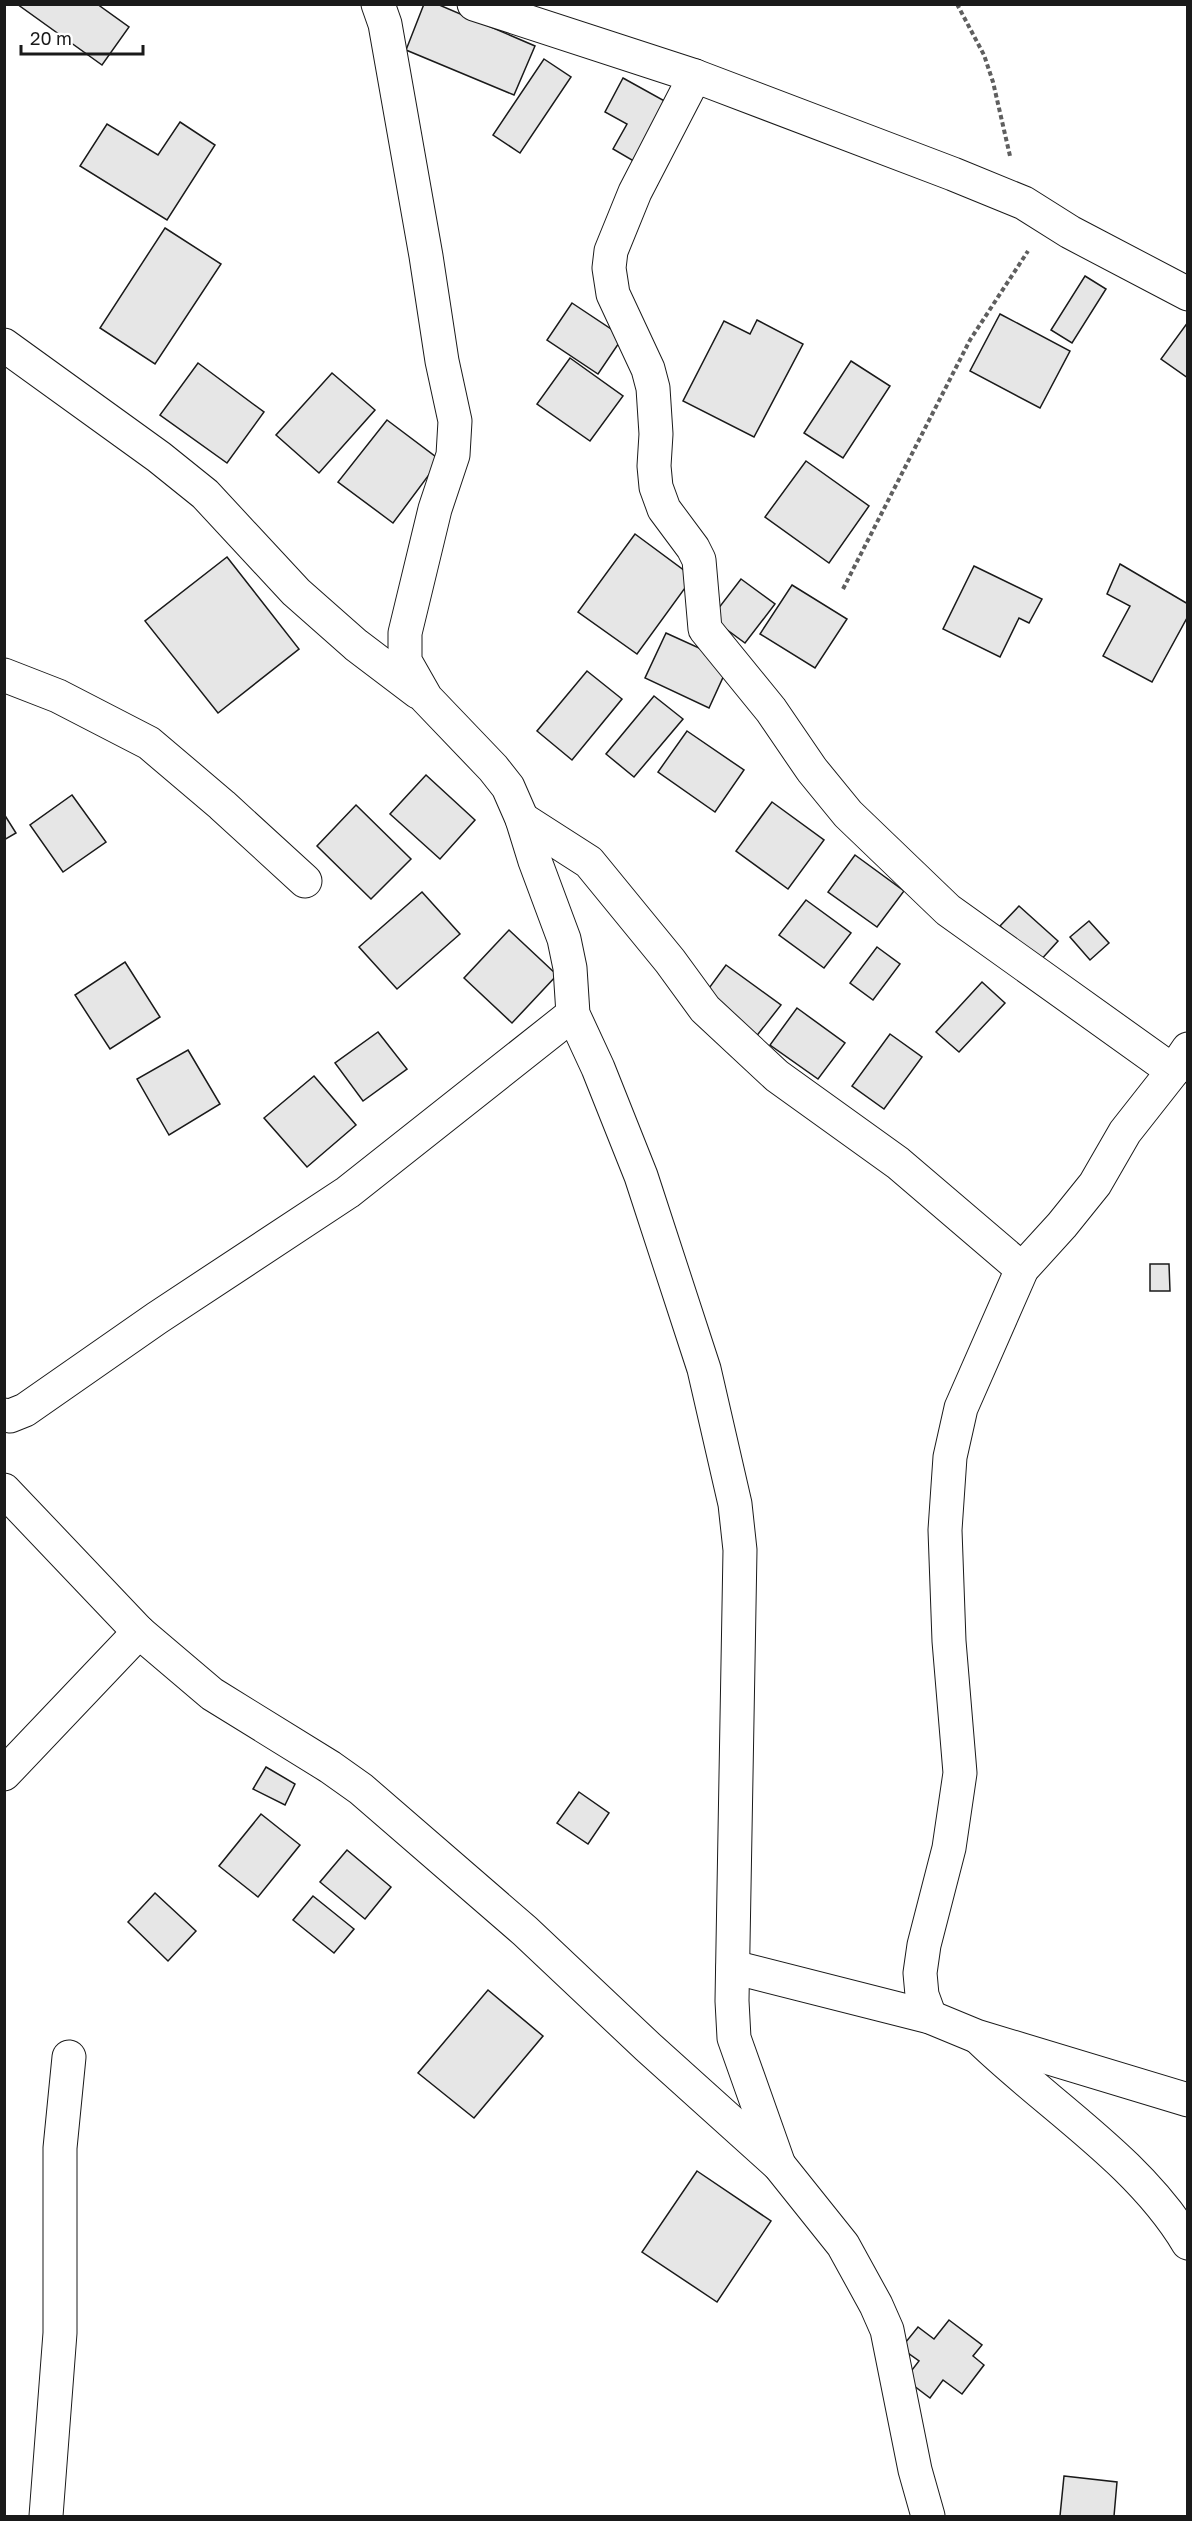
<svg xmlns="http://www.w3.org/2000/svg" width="1192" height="2521" font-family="'Golos Text',sans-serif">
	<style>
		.building { fill: #e6e6e6; stroke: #1a1a1a; stroke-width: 1.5 }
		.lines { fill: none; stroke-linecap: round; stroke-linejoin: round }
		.minor-casing { stroke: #1a1a1a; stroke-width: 35 }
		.path { stroke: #5f5f5f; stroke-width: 4; stroke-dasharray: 4.5 3; stroke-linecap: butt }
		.minor { stroke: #fff; stroke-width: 33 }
	</style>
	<rect width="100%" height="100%" fill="#fff"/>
	<!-- building -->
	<g class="building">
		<polygon points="17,4 97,4 129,27 102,65"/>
		<polygon points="424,4 437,4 535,46 514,95 406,50"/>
		<polygon points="544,59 571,77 520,153 493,135"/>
		<polygon points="623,78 670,104 637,163 613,149 627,124 605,112"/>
		<polygon points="180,122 215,145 167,220 80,166 107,124 158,155"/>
		<polygon points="165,228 221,264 155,364 100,328"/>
		<polygon points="1085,276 1106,289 1072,343 1051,330"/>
		<polygon points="572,303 623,337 598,374 547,340"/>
		<polygon points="1000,314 1070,351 1040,408 970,371"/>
		<polygon points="757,320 803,344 754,437 683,401 724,321 750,334"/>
		<polygon points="1188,322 1188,378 1161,359"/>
		<polygon points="570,358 623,396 590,441 537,404"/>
		<polygon points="851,361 890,386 843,458 804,433"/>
		<polygon points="198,363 264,412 227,463 160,415"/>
		<polygon points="332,373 375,410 319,473 276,435"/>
		<polygon points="387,420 440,460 393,523 338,482"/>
		<polygon points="806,461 869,506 829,563 765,517"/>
		<polygon points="635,534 693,577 637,654 578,612"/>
		<polygon points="227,557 299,649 218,713 145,621"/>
		<polygon points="1120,564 1188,604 1188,616 1152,682 1103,656 1130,606 1107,594"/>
		<polygon points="974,566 1042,599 1029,623 1019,618 1000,657 943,629"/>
		<polygon points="741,579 775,604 745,643 711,618"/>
		<polygon points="792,585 847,619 815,668 760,634"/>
		<polygon points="666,633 730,662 709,708 645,678"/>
		<polygon points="587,671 622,699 572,760 537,731"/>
		<polygon points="654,696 683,719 634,777 606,754"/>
		<polygon points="687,731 744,770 715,812 658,772"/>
		<polygon points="426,775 475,820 440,859 390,814"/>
		<polygon points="72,795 106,842 63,872 30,825"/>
		<polygon points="772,802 824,840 788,889 736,851"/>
		<polygon points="356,805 411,859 371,899 317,846"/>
		<polygon points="4,814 16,833 4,840"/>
		<polygon points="855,855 904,891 877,927 828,892"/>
		<polygon points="422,892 460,934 397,989 359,947"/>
		<polygon points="806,900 851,933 824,968 779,935"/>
		<polygon points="1019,906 1058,941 1039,962 1000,926"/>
		<polygon points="1089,921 1109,943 1090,960 1070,937"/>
		<polygon points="509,930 557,975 512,1023 464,978"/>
		<polygon points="877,947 900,964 873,1000 850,983"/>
		<polygon points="125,962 160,1017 110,1049 75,995"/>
		<polygon points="726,965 781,1005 755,1038 701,999"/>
		<polygon points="982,982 1005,1003 959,1052 936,1032"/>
		<polygon points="797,1008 845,1043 818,1079 770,1045"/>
		<polygon points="378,1032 407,1069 363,1101 335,1063"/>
		<polygon points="890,1034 922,1057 884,1109 852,1086"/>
		<polygon points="188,1050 220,1104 169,1135 137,1079"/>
		<polygon points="314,1076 356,1125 307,1167 264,1118"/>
		<polygon points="1150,1264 1169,1264 1170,1291 1150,1291"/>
		<polygon points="266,1767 295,1784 285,1805 253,1789"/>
		<polygon points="579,1792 609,1813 588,1844 557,1823"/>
		<polygon points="261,1814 300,1845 258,1897 219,1866"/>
		<polygon points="347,1850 391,1887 365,1919 320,1882"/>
		<polygon points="155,1893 196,1931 168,1961 128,1922"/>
		<polygon points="313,1896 354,1929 334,1953 293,1920"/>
		<polygon points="488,1990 543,2036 474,2118 418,2073"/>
		<polygon points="697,2171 771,2221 717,2302 642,2252"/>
		<polygon points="949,2320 982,2345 973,2356 984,2365 962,2394 943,2380 930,2398 905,2379 919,2361 901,2348 918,2327 934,2339"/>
		<polygon points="1064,2476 1117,2482 1114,2516 1060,2516"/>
	</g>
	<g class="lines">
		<!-- minor casing -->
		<g class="minor-casing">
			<g id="minor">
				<polyline points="378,4 385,24 426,256 442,361 455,421 453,455 435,509 405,633 405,661 426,698 493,768 508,787 522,819 535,861 564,939 570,968 573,1014 598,1068 641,1176 704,1369 735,1504 740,1550 732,2001 734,2038 779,2165"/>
				<polyline points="474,4 695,76 953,174 1024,203 1070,232 1188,294"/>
				<polyline points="695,76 635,192 611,251 609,268 613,294 648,369 653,388 656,434 654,466 656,487 664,509 693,548 699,560 705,629 771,710 812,770 848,814 948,910 1173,1071"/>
				<polyline points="4,345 159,457 205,494 296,592 356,645 418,692"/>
				<polyline points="4,675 58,696 149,743 222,805 305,881"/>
				<polyline points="522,819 589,862 670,961 705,1009 777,1076 898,1163 1022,1269"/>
				<polyline points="4,1415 10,1416 25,1410 157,1318 348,1192 573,1014"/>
				<polyline points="4,1490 139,1632 212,1694 330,1767 361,1789 525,1931 648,2047 779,2165 843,2245 876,2305 887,2330 915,2470 928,2516"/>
				<polyline points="4,1774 139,1632"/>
				<polyline points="733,1967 930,2017 976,2036 1188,2100"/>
				<polyline points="930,2017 922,1995 920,1973 924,1945 949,1848 960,1773 949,1641 945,1530 950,1457 961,1408 1022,1269 1062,1225 1095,1184 1125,1132 1173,1071 1188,1049"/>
				<path d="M980,2039c68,66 159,122 208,204"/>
				<polyline points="46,2516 60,2333 60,2148 69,2057"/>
			</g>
		</g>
		<!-- path -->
		<g class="path">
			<polyline points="957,4 984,55 993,82 1010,156"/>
			<polyline points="843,589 970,340 1028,251"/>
		</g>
		<!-- minor -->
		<use href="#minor" class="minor"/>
	</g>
	<!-- border -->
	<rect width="1192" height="2521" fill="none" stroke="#1a1a1a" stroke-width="12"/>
	<!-- scale -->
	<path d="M21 45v9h122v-9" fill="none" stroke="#1a1a1a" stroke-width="3"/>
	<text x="30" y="45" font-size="18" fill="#1a1a1a" stroke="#ffffff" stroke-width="4.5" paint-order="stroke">20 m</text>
</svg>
